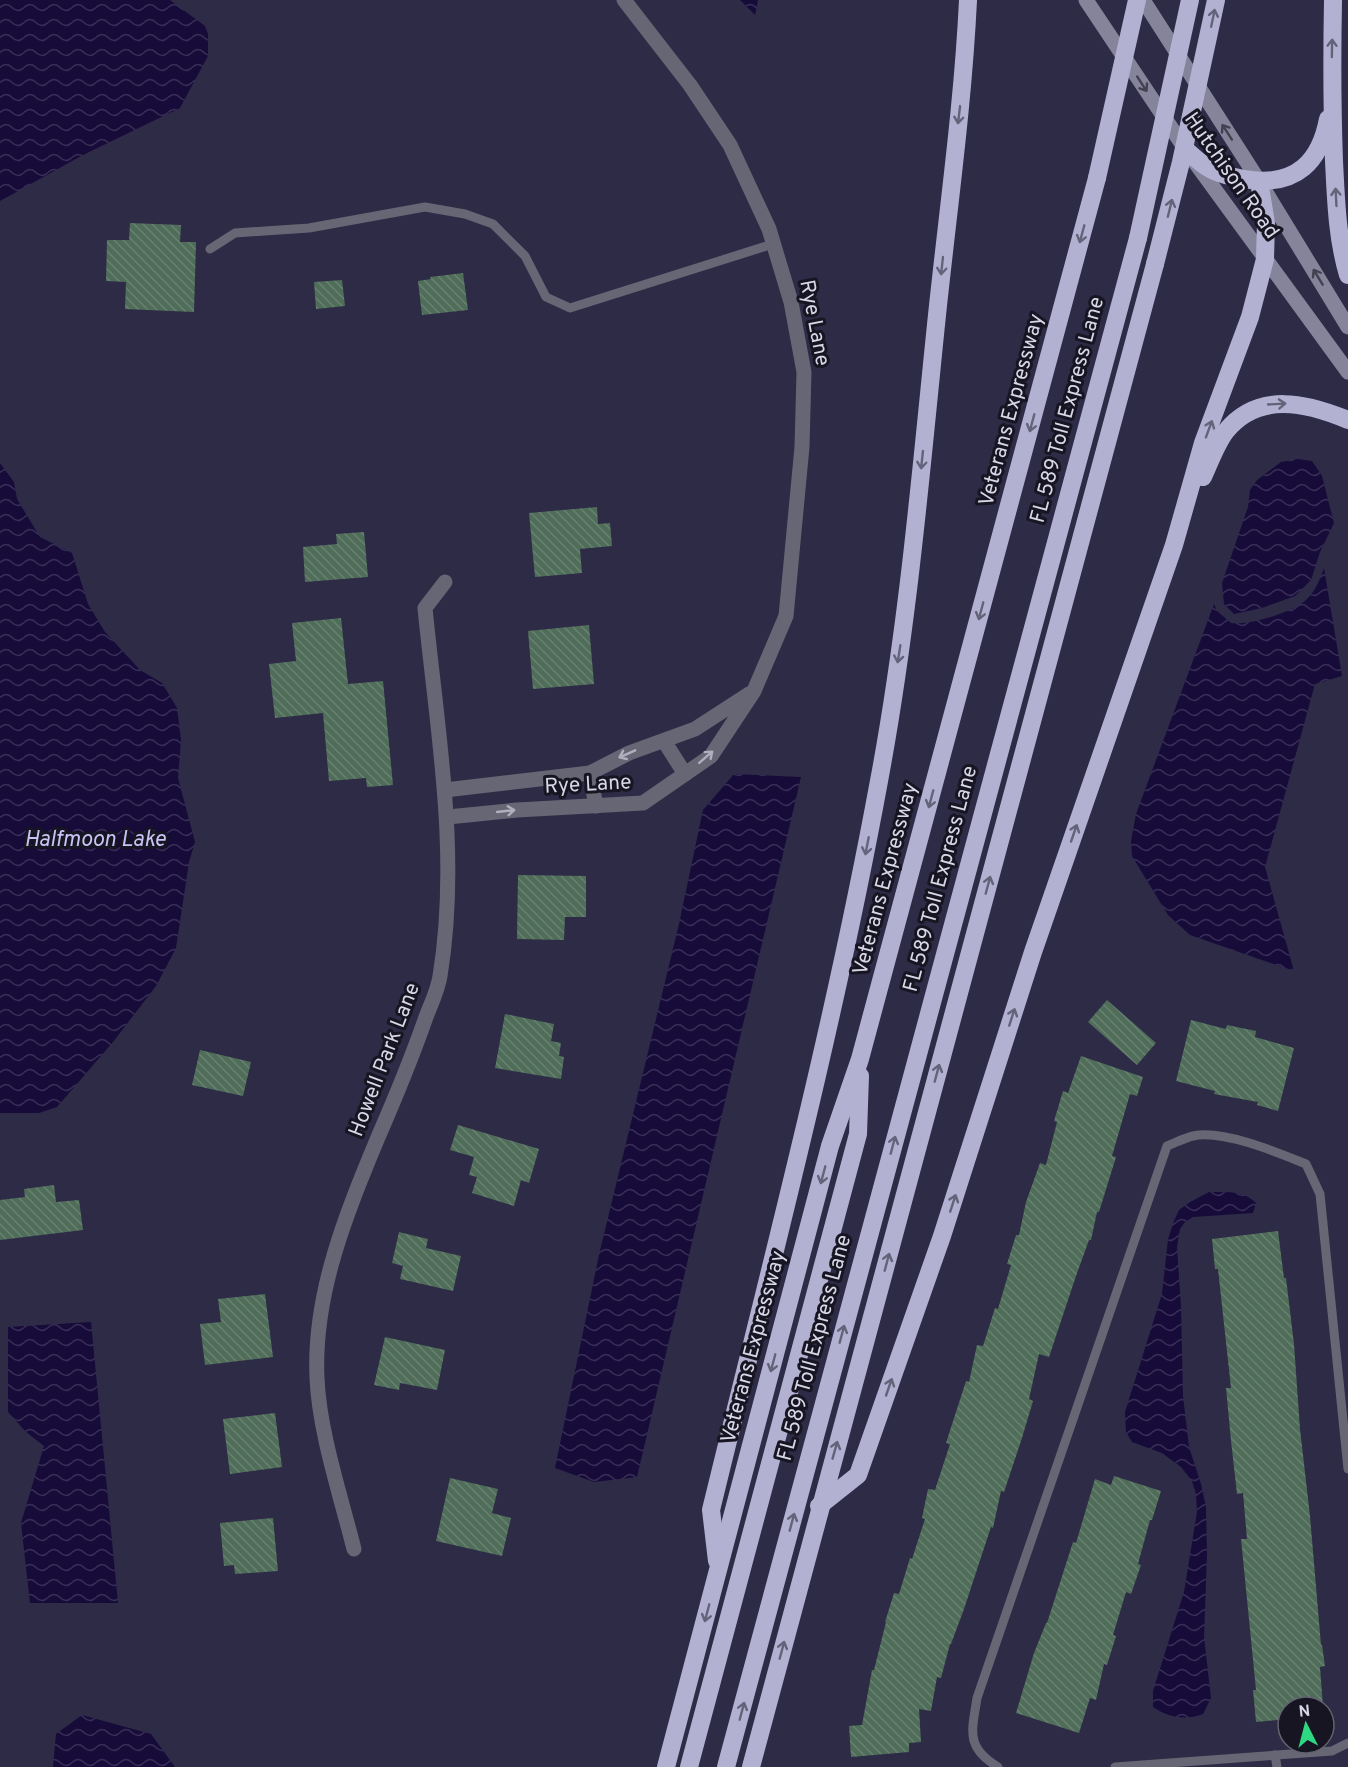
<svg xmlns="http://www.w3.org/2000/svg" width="1348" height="1767" font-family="Overpass,sans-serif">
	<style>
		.water { fill: url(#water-waves) }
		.building { fill: url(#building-back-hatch) }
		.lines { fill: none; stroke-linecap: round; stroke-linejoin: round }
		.lane { stroke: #666674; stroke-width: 9 }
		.street { stroke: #666674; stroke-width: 15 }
		.secondary { stroke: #85849a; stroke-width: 15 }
		.highway { stroke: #b3b1d2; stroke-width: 18 }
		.highway-bridge { stroke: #b3b1d2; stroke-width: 18 }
		.oneway { stroke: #64637a }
		.oneway2 { stroke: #424151 }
		.oneway3 { stroke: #afafbf }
		.labels { text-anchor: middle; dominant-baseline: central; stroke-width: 6; stroke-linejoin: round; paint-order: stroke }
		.street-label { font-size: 21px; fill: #d7d7e8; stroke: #161521 }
		.water-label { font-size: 22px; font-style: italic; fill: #c6c3f5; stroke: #161521 }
	</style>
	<defs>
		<pattern id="water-waves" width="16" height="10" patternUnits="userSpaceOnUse" patternTransform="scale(1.5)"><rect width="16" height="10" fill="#170b3a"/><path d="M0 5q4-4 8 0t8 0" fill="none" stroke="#382e56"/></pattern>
		<pattern id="building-back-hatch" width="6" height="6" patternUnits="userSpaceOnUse" patternTransform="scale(1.5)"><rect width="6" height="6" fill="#4f6d59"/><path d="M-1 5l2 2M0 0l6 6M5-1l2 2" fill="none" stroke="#688171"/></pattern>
	</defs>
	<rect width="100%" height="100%" fill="#2d2b46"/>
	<!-- water -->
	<g class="water">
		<polygon points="0,0 170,0 205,26 208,34 208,56 180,108 83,155 0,201"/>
		<polygon points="740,0 758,0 755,15"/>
		<polygon points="1298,459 1312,461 1322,476 1334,523 1320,552 1311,580 1295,596 1262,608 1234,614 1224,604 1222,583 1248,507 1250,490 1257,480 1281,462"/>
		<polygon points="0,463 14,482 17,499 40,537 72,553 88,604 105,632 140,670 162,683 177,708 181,740 178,778 195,842 189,862 176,948 156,986 113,1042 57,1107 39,1113 0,1113"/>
		<path d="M1324,568l18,108 -27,8 -50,183 29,104 -104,-36 -22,-20 -36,-59 -1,-15 5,-27 78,-210 3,7 14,12c16,3 57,-10 70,-19 13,-9 18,-22 23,-36z"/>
		<polygon points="734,774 801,777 637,1477 594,1482 555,1468 599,1255 679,924 703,810"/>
		<path d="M1209,1192c17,0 35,-2 47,11l-3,10 -60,4 -8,5 -5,7 -3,18 4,60 2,89 6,51 12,37 5,23 1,47 -3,83 7,61 -8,16c-18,7 -35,3 -50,-7v-16l31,-99 13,-80 -1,-18 -4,-13 -11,-14 -19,-14 -30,-11 -6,-10 -1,-20 37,-118 6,-55 6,-18 5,-11 11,-8z"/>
		<polygon points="91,1322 118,1603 30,1603 21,1523 44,1446 26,1432 8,1412 8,1327"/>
		<polygon points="82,1715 151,1734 175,1767 53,1767 56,1734"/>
	</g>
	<!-- building -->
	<g class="building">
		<polygon points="130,223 181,225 180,242 196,242 194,312 125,309 126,282 106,281 107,240 129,240"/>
		<polygon points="463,273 468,310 422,315 418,281 431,279 430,277"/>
		<polygon points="342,280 345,306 316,309 314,282"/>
		<polygon points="597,507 598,524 610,523 612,546 580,549 582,573 535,577 529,513"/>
		<polygon points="364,532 368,577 305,582 303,547 337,544 336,534"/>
		<polygon points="341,618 348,684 383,681 393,785 367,787 366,778 329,781 323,713 275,718 269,664 296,661 292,623"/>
		<polygon points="589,625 594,684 533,689 528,631"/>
		<polygon points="518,875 586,876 586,917 565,917 564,940 517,939"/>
		<polygon points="1107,1000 1156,1043 1137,1065 1088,1022"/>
		<polygon points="505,1014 554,1024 551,1041 561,1043 559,1056 564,1057 561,1079 495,1068"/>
		<polygon points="1191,1020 1226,1029 1227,1025 1256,1031 1255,1037 1294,1048 1278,1111 1257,1105 1258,1102 1214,1094 1215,1091 1176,1081"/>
		<polygon points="200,1050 251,1062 243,1096 192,1085"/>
		<polygon points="1081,1056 1143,1077 1137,1096 1130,1094 1112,1156 1116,1157 1099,1212 1097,1212 1091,1240 1089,1240 1076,1276 1049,1357 1039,1354 1029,1399 1033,1401 1022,1438 1004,1492 1001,1491 993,1528 991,1527 964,1609 951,1644 950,1644 941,1678 937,1677 931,1711 919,1709 921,1742 909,1743 909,1752 851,1757 849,1726 862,1725 872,1670 874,1670 886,1622 885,1622 894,1593 899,1594 910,1558 912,1559 925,1519 922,1518 928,1489 935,1490 950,1444 946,1443 966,1381 969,1382 977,1345 983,1346 995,1308 998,1309 1011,1265 1007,1264 1016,1235 1019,1235 1026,1202 1040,1163 1046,1165 1057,1122 1054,1121 1063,1091 1068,1093"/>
		<polygon points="458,1125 539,1149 529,1183 521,1180 514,1206 472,1193 477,1177 469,1175 474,1157 450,1150"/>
		<polygon points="54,1185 56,1202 79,1200 83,1230 0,1240 0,1200 25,1197 24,1189"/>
		<polygon points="1278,1231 1284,1278 1286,1278 1294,1344 1300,1429 1310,1516 1321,1645 1322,1645 1325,1666 1320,1667 1323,1707 1288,1707 1288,1719 1256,1722 1253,1690 1256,1690 1241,1539 1247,1539 1243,1493 1237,1494 1231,1441 1226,1388 1231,1388 1218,1269 1215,1269 1212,1239"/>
		<polygon points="399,1232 428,1239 426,1248 461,1256 453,1291 400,1279 403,1266 392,1263"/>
		<polygon points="265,1294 273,1357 205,1365 200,1324 221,1322 218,1299"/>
		<polygon points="385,1337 445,1350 437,1390 400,1383 399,1390 374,1385"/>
		<polygon points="275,1413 282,1467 230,1474 223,1419"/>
		<polygon points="1114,1476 1161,1491 1152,1520 1150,1520 1138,1564 1141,1565 1131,1594 1126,1592 1113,1635 1116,1636 1107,1665 1104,1664 1096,1700 1090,1698 1079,1733 1016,1713 1034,1653 1046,1623 1047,1623 1073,1542 1076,1543 1095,1479 1111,1485"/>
		<polygon points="450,1478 498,1489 492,1513 511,1518 502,1556 436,1541"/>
		<polygon points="273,1518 278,1571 235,1574 234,1565 224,1566 220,1523"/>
	</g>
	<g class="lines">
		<!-- lane -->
		<g class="lane">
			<polyline points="210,249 235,233 309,228 425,207 465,214 493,224 525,256 546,297 570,308 773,244"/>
			<polyline points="1275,1755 1277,1767"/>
			<path d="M998,1767c-33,-20 -26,-36 -21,-69l190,-552c8,-3 17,-8 26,-10 29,-7 86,17 113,28l14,30 28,275"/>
			<polyline points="1115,1767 1332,1751 1348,1743"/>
		</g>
		<!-- street -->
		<g class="street">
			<polyline points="664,741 685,774"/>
			<polyline points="590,773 596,806"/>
			<polyline points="445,790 590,773 629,753 695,729 749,694"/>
			<polyline points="448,817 517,810 643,803 711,756 754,691 786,616 802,447 804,372 791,302 769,229 730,145 690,85 624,0"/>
			<path d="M354,1549c-13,-52 -35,-118 -37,-171 -4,-85 30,-166 62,-243 17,-39 33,-78 47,-118 5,-13 12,-27 14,-41 20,-122 -3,-246 -15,-368l20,-26"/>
		</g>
		<!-- secondary -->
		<g class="secondary">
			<polyline points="1086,0 1186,150 1348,372"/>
			<polyline points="1143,0 1259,181 1348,327"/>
		</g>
		<!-- highway -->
		<g class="highway">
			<path d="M1333,0c-1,54 -1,107 1,161 2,39 3,77 14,114"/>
			<path d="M1186,150c8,7 16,15 26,20 12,6 26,8 40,10 44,5 68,-18 76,-61"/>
			<path d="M1203,477c7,-15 13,-33 23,-46 33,-40 81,-28 122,-11"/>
			<polyline points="819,1506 858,1475 942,1236 1033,952 1174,545 1203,443 1250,317 1265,259 1266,223 1259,181"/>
			<path d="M717,1561l-6,-51c59,-242 123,-484 168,-729 29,-154 42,-311 58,-466 11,-105 26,-210 31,-315"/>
			<polyline points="666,1767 830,1146 860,1059 1097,178"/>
			<polyline points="689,1767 858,1134 860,1076"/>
			<polyline points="726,1767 1138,238"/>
			<polyline points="751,1767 1155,264"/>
		</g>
		<!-- highway-bridge -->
		<g class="highway-bridge">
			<polyline points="1097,178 1137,0"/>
			<polyline points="1138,238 1190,0"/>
			<polyline points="1155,264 1181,162 1216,0"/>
		</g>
	</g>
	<!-- one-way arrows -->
	<defs><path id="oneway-shaft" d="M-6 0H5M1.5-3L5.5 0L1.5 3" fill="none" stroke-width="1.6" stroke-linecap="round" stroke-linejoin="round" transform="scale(1.5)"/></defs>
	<g class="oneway">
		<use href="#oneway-shaft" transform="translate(1213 18) rotate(-78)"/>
		<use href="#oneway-shaft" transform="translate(1332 48) rotate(-89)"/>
		<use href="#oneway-shaft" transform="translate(959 115) rotate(97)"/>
		<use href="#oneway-shaft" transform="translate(1336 197) rotate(-93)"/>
		<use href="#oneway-shaft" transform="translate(1170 208) rotate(-76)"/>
		<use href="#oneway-shaft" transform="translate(1082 234) rotate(105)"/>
		<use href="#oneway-shaft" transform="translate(942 266) rotate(96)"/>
		<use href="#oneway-shaft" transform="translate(1277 404) rotate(-3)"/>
		<use href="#oneway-shaft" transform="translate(1032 423) rotate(105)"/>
		<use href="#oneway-shaft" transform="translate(1209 429) rotate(-70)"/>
		<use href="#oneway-shaft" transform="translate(922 460) rotate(96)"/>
		<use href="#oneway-shaft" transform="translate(981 611) rotate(105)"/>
		<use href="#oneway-shaft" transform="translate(899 654) rotate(99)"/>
		<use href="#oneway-shaft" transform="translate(931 799) rotate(105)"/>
		<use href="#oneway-shaft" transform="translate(1074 833) rotate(-71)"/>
		<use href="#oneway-shaft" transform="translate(867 846) rotate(101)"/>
		<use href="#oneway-shaft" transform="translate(988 885) rotate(-75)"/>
		<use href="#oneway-shaft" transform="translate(1012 1017) rotate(-72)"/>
		<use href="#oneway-shaft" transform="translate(937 1073) rotate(-75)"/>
		<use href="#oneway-shaft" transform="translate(893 1145) rotate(-75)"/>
		<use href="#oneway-shaft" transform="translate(823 1175) rotate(105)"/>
		<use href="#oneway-shaft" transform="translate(953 1203) rotate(-72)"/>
		<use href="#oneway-shaft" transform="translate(887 1262) rotate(-75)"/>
		<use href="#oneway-shaft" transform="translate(842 1334) rotate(-75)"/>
		<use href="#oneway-shaft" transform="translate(773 1363) rotate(105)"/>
		<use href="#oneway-shaft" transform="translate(889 1387) rotate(-71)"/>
		<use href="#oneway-shaft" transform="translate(835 1450) rotate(-74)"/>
		<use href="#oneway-shaft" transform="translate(792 1522) rotate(-75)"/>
		<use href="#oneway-shaft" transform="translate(707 1613) rotate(105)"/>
		<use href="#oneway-shaft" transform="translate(782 1650) rotate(-75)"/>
		<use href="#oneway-shaft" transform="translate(742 1711) rotate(-75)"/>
	</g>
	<g class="oneway2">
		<use href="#oneway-shaft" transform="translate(1142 84) rotate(57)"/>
		<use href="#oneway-shaft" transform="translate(1227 132) rotate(-123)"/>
		<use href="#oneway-shaft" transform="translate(1318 277) rotate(-121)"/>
	</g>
	<g class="oneway3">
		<use href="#oneway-shaft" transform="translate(627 754) rotate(156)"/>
		<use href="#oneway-shaft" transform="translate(706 757) rotate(-41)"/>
		<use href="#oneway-shaft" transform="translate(506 811) rotate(-6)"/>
	</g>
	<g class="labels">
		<!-- street labels -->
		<g class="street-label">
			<text transform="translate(1231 176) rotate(55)">Hutchison Road</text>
			<text transform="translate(814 323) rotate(79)">Rye Lane</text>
			<text transform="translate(1012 410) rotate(-75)">Veterans Expressway</text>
			<text transform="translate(1068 410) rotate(-75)">FL 589 Toll Express Lane</text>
			<text transform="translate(588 785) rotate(-3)">Rye Lane</text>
			<text transform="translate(886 879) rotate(-75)">Veterans Expressway</text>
			<text transform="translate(941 879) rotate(-75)">FL 589 Toll Express Lane</text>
			<text transform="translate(385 1060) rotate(-69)">Howell Park Lane</text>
			<text transform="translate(754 1347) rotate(-75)">Veterans Expressway</text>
			<text transform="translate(815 1348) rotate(-75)">FL 589 Toll Express Lane</text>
		</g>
		<!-- water labels -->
		<g class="water-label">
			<text x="95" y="840">Halfmoon Lake</text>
		</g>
	</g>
	<!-- north arrow -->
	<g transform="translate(1306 1725) rotate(354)"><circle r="28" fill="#161521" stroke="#636371" stroke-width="1.5"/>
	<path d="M0-4.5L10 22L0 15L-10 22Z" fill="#2ed883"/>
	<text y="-9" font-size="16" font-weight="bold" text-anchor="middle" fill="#d7d7e8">N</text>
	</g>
</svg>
